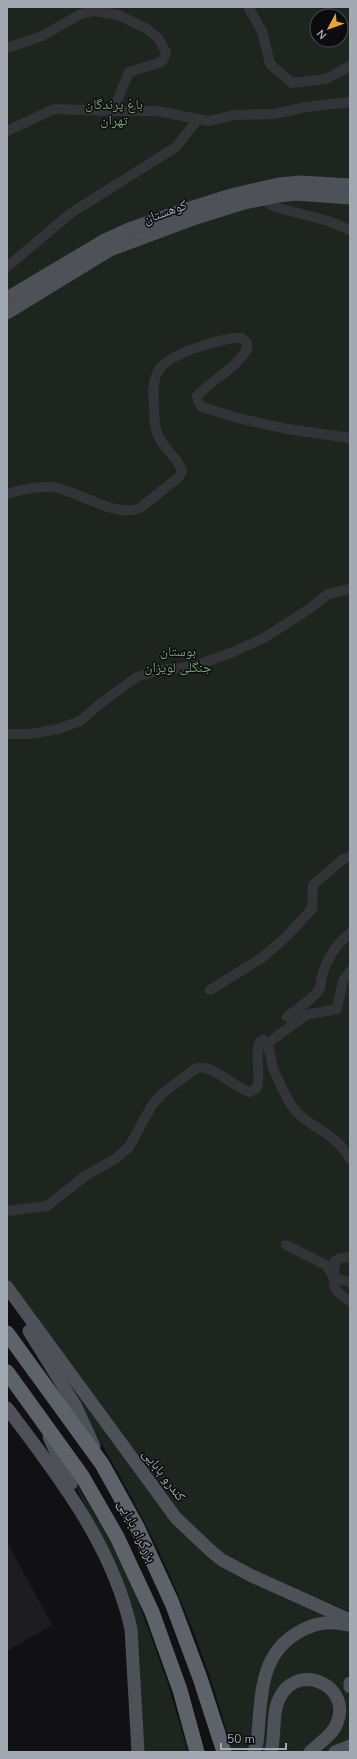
<svg xmlns="http://www.w3.org/2000/svg" width="357" height="1759" font-family="'Nunito Sans','Noto Naskh Arabic',sans-serif">
	<style>
		.built { fill: #1d1d20 }
		.green { fill: #1e251e; fill-rule: evenodd }
		.lines { fill: none; stroke-linecap: round; stroke-linejoin: round }
		.minor { stroke: #323438; stroke-width: 10 }
		.major { stroke: #4e5157; stroke-width: 13 }
		.highway { stroke: #5e6269; stroke-width: 15 }
		.labels { text-anchor: middle; dominant-baseline: central; stroke-width: 3; stroke-linejoin: round; paint-order: stroke }
		.park-label { font-size: 14px; fill: #7a9e7a; stroke: #0c0c0e }
		.street-label { font-size: 14px; fill: #a3a9b3; stroke: #0c0c0e }
	</style>
	<rect width="100%" height="100%" fill="#111113"/>
	<!-- built -->
	<polygon class="built" points="7,1542 52,1625 7,1651"/>
	<!-- green -->
	<g class="green">
		<path d="M7,7h343v1605l-107,-46 -21,-12 -41,-39 -41,-53 -133,-183zM317,16h24v24h-24z"/>
		<path d="M31,1326l155,207 150,84 -54,22 -33,113h-17c-14,-55 -32,-108 -55,-160 -39,-93 -94,-180 -146,-266z"/>
		<polygon points="68,1470 109,1538 136,1595 168,1684 188,1752 142,1752 139,1704 111,1560"/>
		<polygon points="350,1628 350,1671 347,1679 347,1690 350,1702 350,1740 326,1752 316,1752 324,1745 339,1693 290,1679 267,1752 259,1752 270,1674 285,1647 312,1630"/>
		<polygon points="316,1684 335,1703 332,1724 305,1752 275,1752 280,1707 291,1688"/>
	</g>
	<g class="lines">
		<!-- minor -->
		<g class="minor">
			<polyline points="248,7 262,31 270,64 292,83 326,79 350,66"/>
			<polyline points="7,48 42,36 81,14 94,11 118,15 147,29 159,39 166,53 162,62 129,72 113,111 157,111 208,121 235,115 274,114 306,107 350,102"/>
			<polyline points="7,131 54,109 113,111"/>
			<polyline points="262,199 275,207 328,221 350,230"/>
			<polyline points="7,267 71,213 176,147 198,119"/>
			<path d="M7,494c15,-5 36,-9 51,-6 24,6 59,30 82,20l38,-30 4,-7c-5,-15 -20,-23 -25,-38 -3,-8 -3,-18 -3,-27 -1,-11 -2,-26 5,-36 11,-17 54,-28 74,-32h9l5,5v6c-11,20 -35,30 -50,47l1,6 4,5 36,11 49,11 63,9"/>
			<polyline points="7,734 31,734 58,729 80,721 101,703 137,677 160,670 181,668 200,664 233,652 264,638 309,609 328,594 350,589"/>
			<polyline points="210,990 263,957 286,937 312,909 313,885 342,860 350,856"/>
			<path d="M287,1017c8,-7 26,-18 31,-26 4,-5 2,-9 4,-15 5,-18 13,-31 28,-43"/>
			<polyline points="268,1043 306,1015 337,1009 343,981 350,971"/>
			<path d="M7,1211l40,-5 38,-30 30,-17 14,-12 23,-42 12,-13 31,-23c18,-7 38,19 55,23l7,-4c4,-14 -2,-30 2,-45l4,-3c9,7 7,22 11,31 5,11 11,24 17,34 17,24 43,25 59,54"/>
			<polyline points="286,1245 326,1265 334,1278 350,1282"/>
			<path d="M350,1257l-10,1 -5,3c-1,21 -7,28 15,40"/>
		</g>
		<!-- major -->
		<g class="major">
			<polyline points="7,298 103,241 129,229 190,208 231,195 279,184 301,182 350,185"/>
			<polyline points="7,313 110,250 196,218 244,203 279,196 296,194 350,198"/>
			<polyline points="7,1287 176,1518 212,1552 222,1560 252,1576 350,1620"/>
			<polyline points="29,1331 75,1405 94,1446"/>
			<path d="M7,1408c50,66 106,138 124,221l7,123"/>
			<polyline points="49,1437 71,1484"/>
			<polyline points="350,1683 350,1687"/>
			<path d="M254,1752l3,-9c5,-42 0,-88 42,-111 17,-10 30,-11 49,-7"/>
			<path d="M271,1752c5,-18 0,-40 10,-57 20,-33 71,-8 56,28 -4,12 -18,20 -27,29"/>
			<polyline points="335,1752 350,1746"/>
		</g>
		<!-- highway -->
		<g class="highway">
			<polyline points="7,1333 102,1464 137,1527 172,1603 200,1678 224,1752"/>
			<polyline points="7,1372 82,1476 117,1537 152,1612 180,1690 197,1752"/>
		</g>
	</g>
	<g class="labels">
		<!-- park labels -->
		<g class="park-label">
			<text x="114" y="104">باغ پرندگان<tspan x="114" dy="16">تهران</tspan></text>
			<text x="178" y="651">بوستان<tspan x="178" dy="16">جنگلی لویزان</tspan></text>
		</g>
		<!-- street labels -->
		<g class="street-label">
			<text transform="translate(165 212) rotate(-20)">کوهستان</text>
			<text transform="translate(164 1475) rotate(53)">کندرو بابایی</text>
			<text transform="translate(137 1531) rotate(63)">بزرگراه بابایی</text>
		</g>
	</g>
	<!-- border -->
	<rect width="357" height="1759" fill="none" stroke="#a3a9b3" stroke-width="16"/>
	<!-- north arrow -->
	<g transform="translate(329 28) rotate(229)"><circle r="19" fill="#0c0c0e" stroke="#484b50"/>
	<path d="M0-3L7 15L0 10L-7 15Z" fill="#eea32e"/>
	<text y="-6" font-size="11" font-weight="bold" text-anchor="middle" fill="#a3a9b3">N</text>
	</g>
	<!-- scale -->
	<path d="M221 1743v6h65v-6" fill="none" stroke="#a3a9b3" stroke-width="2"/>
	<text x="227" y="1743" font-size="12" fill="#a3a9b3" stroke="#0c0c0e" stroke-width="3" paint-order="stroke">50 m</text>
</svg>
